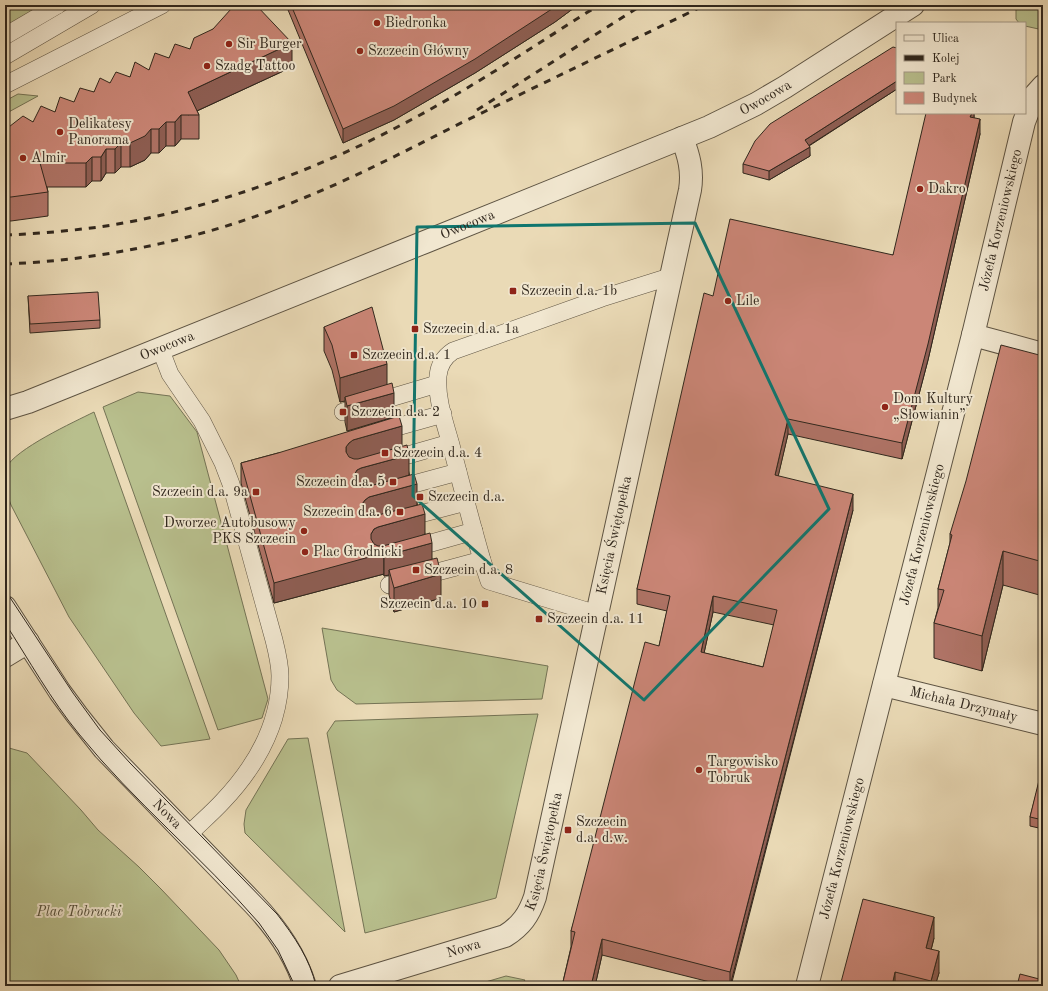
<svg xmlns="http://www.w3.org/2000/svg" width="1048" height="991" font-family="'Old Standard TT',serif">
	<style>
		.green { fill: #b8bf8d; stroke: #747355 }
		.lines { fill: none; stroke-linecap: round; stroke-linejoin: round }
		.service-casing { stroke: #5e5443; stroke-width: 18 }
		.minor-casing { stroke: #5e5443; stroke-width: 24 }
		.tertiary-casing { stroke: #5e5443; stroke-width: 24 }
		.service { stroke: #f1e7d0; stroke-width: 17 }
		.minor { stroke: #f1e7d0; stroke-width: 22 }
		.tertiary { stroke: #f1e7d0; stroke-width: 22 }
		.tram { stroke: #30271d; stroke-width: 1 }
		.rail { stroke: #30271d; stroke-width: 3; stroke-dasharray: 7 7; stroke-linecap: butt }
		.wall { fill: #af7366; stroke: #30271d; fill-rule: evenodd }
		.shaded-wall { fill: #8e5e53; stroke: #30271d }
		.building { fill: #cb8677; stroke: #30271d; fill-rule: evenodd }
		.marked { fill: none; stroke: #0f766e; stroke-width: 3; stroke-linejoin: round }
		.poi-dot { fill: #8f2418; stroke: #f1e7d0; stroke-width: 1.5 }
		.labels { text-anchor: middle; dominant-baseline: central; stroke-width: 4; stroke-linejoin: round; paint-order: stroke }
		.poi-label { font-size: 14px; fill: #30271d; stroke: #f1e7d0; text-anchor: start }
		.street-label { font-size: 14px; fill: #30271d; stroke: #f1e7d0 }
		.park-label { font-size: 14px; font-style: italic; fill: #524d39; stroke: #f1e7d0 }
	</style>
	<rect width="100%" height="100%" fill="#eadab6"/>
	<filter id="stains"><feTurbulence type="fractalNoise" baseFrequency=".005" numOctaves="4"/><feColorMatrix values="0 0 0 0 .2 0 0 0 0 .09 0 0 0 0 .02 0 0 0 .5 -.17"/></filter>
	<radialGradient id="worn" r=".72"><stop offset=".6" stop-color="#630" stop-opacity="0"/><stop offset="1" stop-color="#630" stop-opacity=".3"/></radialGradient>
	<!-- green -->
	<g class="green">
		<polygon points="5,5 42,5 5,27"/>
		<polygon points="1016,5 1043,5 1043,30 1025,26 1025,23 1019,23 1016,19"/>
		<polygon points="18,94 38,96 5,114 5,101"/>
		<polygon points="138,392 170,396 197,432 268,699 262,718 218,730 103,407"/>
		<path d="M94,412l116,327 -49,7 -27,-33 -65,-96 -58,-112c-4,-11 -10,-26 -5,-37 9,-19 68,-46 88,-56z"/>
		<polygon points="322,628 548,666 542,699 356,704 337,690 331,680"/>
		<polygon points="538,714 496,898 365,933 327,733 335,721"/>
		<polygon points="308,738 345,932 245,833 244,824 246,810 288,739"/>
		<polygon points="5,748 9,748 27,753 81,810 98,830 139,867 161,889 219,950 236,975 241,986 5,986"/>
		<polygon points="506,976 525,980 521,986 472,986"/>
	</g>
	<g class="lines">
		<!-- service casing -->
		<g class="service-casing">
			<g id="service">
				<polyline points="5,36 58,5"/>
				<polyline points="5,56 92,5"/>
				<polyline points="5,85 162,5"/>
				<path d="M160,348l10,26 32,47 21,42 8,21 43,156c3,12 6,24 6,36 0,48 -25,91 -57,125 -11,12 -24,23 -35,34"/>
				<polyline points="343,412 437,384"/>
				<polyline points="379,432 443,414"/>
				<polyline points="387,461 450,443"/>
				<polyline points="395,489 458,472"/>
				<polyline points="401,519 466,502"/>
				<polyline points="410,549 474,531"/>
				<polyline points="389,585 482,560"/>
				<path d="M597,614l-108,-33 -7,-21c-11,-38 -21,-77 -31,-115 -6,-22 -15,-46 -13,-69 1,-11 6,-19 15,-25l149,-53 70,-22"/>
			</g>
		</g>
		<!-- minor casing -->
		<g class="minor-casing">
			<g id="minor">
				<polyline points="973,335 1043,354"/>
				<polyline points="5,656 28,642"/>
				<path id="s1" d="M884,685l159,39"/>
				<path id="s2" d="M340,986l165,-50c16,-10 24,-21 30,-39l155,-707c3,-19 -1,-34 -8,-52"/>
				<path id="s3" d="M807,986l166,-651 51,-213 10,-26 9,-10"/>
			</g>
		</g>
		<!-- tertiary casing -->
		<g class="tertiary-casing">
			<g id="tertiary">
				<path id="s4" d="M5,409l23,-7 397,-160 284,-115 47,-23 29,-17 128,-82"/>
				<path id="s5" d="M5,607l55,85 17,23 27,34 149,154c23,24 42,51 52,83"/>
			</g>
		</g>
		<!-- service -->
		<use href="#service" class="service"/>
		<!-- minor -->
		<use href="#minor" class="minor"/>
		<!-- tertiary -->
		<use href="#tertiary" class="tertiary"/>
		<!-- tram -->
		<g class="tram">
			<path d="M5,590l68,103 27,37 30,33 147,151c17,22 33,45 39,72"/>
			<path d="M5,623c24,37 46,77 74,111 55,68 123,123 180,189l19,27 17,36"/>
		</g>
		<!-- rail -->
		<g class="rail">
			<polyline points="477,110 642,5"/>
			<path d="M5,235c31,-1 63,-4 94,-8 103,-15 214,-55 306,-104 67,-35 130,-78 194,-118"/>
			<path d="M5,264c103,-4 206,-27 301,-67 54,-22 105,-49 157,-75 81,-39 161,-78 242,-117"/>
		</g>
	</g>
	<!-- wall -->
	<g class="wall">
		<polygon points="286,5 578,5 555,22 475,73 394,120 343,143"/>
		<polygon points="213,29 292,67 197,111 199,115 199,139 181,139 175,146 166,146 159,153 151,153 145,160 130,167 121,167 115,173 106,173 101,181 92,181 86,187 47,187 48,192 48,216 11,221 5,221 5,130 33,122 55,112 94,92 110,83 130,77 149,70 169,58 190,49"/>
		<polygon points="897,48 897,89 809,146 810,156 769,180 743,173 743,164"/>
		<path d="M974,113v5l6,16 -52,226 -26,99 -114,-25 -10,42 75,34 -122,476h-5l-124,-31 -7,31h-33l9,-39v-16l88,-285 8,-35 -30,-7v-15l76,-293 180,-41zM713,612l61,13 -11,42 -59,-14z"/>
		<polygon points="28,296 100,320 100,328 30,333"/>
		<polygon points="324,327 387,385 394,417 347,431 345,422 345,401 340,402 332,370 324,351"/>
		<polygon points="1043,356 1043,596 1003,585 982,671 934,658 934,623 938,608 938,589 950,543 950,534"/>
		<polygon points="402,446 425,534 432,559 441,598 394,612 389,595 389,575 384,576 384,574 274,603 241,483 241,463 278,453"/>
		<polygon points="1043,768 1043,829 1030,826 1030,817"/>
		<polygon points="934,938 931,950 939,973 935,986 840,986"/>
	</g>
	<!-- shaded-wall -->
	<g class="shaded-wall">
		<polygon points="558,5 578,5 555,22 475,73 394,120 343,143 343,129"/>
		<polygon points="292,43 292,67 188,115 188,92"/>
		<polygon points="897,81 897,89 805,148 805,140"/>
		<polygon points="972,113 974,113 974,119 970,117"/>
		<polygon points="181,115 181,139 175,146 175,122"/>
		<polygon points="980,119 980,134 928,360 902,459 902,443"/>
		<polygon points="166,122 166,146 159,153 159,129"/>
		<polygon points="151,129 151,153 145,160 130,167 130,143"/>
		<polygon points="121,143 121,167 115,173 115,149"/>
		<polygon points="810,147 810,156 769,180 769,171"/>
		<polygon points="106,149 106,173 101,181 101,157"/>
		<polygon points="92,157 92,181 86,187 86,163"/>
		<polygon points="387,364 387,389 345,397 345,401 340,402 340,378"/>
		<polygon points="394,393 394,417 347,431 347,406"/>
		<polygon points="788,419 788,434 775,490 775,475"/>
		<polygon points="402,426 402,446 346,468 346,447 349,443 353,440"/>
		<polygon points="409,455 409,475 354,495 354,475 357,470 361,468"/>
		<polygon points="417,484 417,505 362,525 362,504 365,500 369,497"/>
		<polygon points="853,494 853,510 730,986 730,972"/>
		<polygon points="425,514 425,534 384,553 384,574 274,603 274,583 371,534 374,529 378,527"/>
		<polygon points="432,543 432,563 389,570 389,575 384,576 384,556"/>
		<polygon points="1003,551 1003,585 982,671 982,636"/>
		<polygon points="441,574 441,598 394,612 394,588"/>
		<polygon points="713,596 713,612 701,667 701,652"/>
		<polygon points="934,917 934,938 926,970 926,948"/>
		<polygon points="602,939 602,955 595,986 591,986"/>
		<polygon points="939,951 939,973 935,986 931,986 931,981"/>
		<polygon points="895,972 895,986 892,986"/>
	</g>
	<!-- building -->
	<g class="building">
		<polygon points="235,5 256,5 292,43 188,92 199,115 181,115 175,122 166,122 159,129 151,129 145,136 130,143 121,143 115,149 106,149 101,157 92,157 86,163 40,163 48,192 11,197 5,197 5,130 23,116 33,122 41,106 55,112 60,97 74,102 80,88 94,92 100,78 110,83 116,72 130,77 135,62 149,70 155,53 169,58 175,44 190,49 194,38 213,29 231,9"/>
		<polygon points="291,5 558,5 475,59 394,106 343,129"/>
		<polygon points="893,47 897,48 897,81 805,140 810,147 769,171 743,164 755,141 770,124"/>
		<path d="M926,113h46l-2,4 10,2 -52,225 -26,99 -114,-24 -13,56 78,19 -123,478 -128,-33 -11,47h-29l13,-54 -4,-1 74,-289 14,4 11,-50 -33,-7 67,-296 9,3 17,-77 163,36zM713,596l64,14 -14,57 -62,-15z"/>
		<polygon points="98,292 100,320 30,324 28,296"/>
		<polygon points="372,307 387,364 340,378 332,345 324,327"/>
		<polygon points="1001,345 1043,356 1043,562 1003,551 982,636 934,623 944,590 938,589 952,535 950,534 966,481"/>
		<polygon points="392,383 394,393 347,406 345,397"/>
		<polygon points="399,416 402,426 353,440 349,443 346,447 346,452 349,457 354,459 358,459 407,445 409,455 361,468 357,470 354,475 354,480 357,485 362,487 366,487 414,474 417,484 369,497 365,500 362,504 362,509 365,514 370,516 374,516 422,504 425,514 378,527 374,529 371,534 371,539 374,544 378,546 383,546 430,533 432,543 384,556 384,553 274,583 241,463 278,453"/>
		<polygon points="437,558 441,574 394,588 389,570"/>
		<polygon points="1042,768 1043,768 1043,820 1030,817"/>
		<polygon points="863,899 934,917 926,948 939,951 931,981 895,972 892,986 840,986"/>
		<polygon points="1020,974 1043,980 1043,986 1017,986"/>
	</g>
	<!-- marked area -->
	<path class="marked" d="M695,223l134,286 -185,191 -231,-204 4,-269z"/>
	<!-- markers -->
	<g class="poi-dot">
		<circle cx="377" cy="23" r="4"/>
		<circle cx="229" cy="44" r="4"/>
		<circle cx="360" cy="51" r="4"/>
		<circle cx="207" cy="66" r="4"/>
		<circle cx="60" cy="132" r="4"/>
		<circle cx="23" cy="158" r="4"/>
		<circle cx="920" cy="189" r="4"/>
		<rect x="509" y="287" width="8" height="8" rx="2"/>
		<circle cx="728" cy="301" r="4"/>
		<rect x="411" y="325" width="8" height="8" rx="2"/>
		<rect x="350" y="351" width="8" height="8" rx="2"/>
		<circle cx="885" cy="407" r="4"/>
		<rect x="339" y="408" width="8" height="8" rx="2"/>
		<rect x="381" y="449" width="8" height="8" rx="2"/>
		<rect x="389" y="478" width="8" height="8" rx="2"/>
		<rect x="252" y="488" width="8" height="8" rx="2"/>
		<rect x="416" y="493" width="8" height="8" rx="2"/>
		<rect x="396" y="508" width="8" height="8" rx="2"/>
		<circle cx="304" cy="531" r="4"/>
		<circle cx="305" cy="552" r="4"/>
		<rect x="412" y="566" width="8" height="8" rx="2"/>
		<rect x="481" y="600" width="8" height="8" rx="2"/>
		<rect x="535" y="615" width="8" height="8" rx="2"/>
		<circle cx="699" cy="770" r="4"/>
		<rect x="564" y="826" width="8" height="8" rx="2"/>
	</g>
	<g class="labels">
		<!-- poi labels -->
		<g class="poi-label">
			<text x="385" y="23">Biedronka</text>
			<text x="237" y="44">Sir Burger</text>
			<text x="368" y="51">Szczecin Główny</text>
			<text x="215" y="66">Szadg Tattoo</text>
			<text x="68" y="124">Delikatesy<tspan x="68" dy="16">Panorama</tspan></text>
			<text x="31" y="158">Almir</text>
			<text x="928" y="189">Dakro</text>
			<text x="521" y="291">Szczecin d.a. 1b</text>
			<text x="736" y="301">Lile</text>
			<text x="423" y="329">Szczecin d.a. 1a</text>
			<text x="362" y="355">Szczecin d.a. 1</text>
			<text x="893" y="399">Dom Kultury<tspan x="893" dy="16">„Słowianin”</tspan></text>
			<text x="351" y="412">Szczecin d.a. 2</text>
			<text x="393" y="453">Szczecin d.a. 4</text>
			<text x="385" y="482" text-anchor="end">Szczecin d.a. 5</text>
			<text x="248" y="492" text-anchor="end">Szczecin d.a. 9a</text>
			<text x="428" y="497">Szczecin d.a.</text>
			<text x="392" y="512" text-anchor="end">Szczecin d.a. 6</text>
			<text x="296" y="523" text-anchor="end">Dworzec Autobusowy<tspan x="296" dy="16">PKS Szczecin</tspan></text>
			<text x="313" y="552">Plac Grodnicki</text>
			<text x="424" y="570">Szczecin d.a. 8</text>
			<text x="477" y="604" text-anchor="end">Szczecin d.a. 10</text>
			<text x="547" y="619">Szczecin d.a. 11</text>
			<text x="707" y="762">Targowisko<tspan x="707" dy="16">Tobruk</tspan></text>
			<text x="576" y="822">Szczecin<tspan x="576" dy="16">d.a. d.w.</tspan></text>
		</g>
		<!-- street labels -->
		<g class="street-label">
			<text stroke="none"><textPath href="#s4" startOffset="822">Owocowa</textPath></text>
			<text stroke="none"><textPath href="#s3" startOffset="790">Józefa Korzeniowskiego</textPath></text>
			<text stroke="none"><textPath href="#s4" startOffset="498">Owocowa</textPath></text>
			<text stroke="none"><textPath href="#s4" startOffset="174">Owocowa</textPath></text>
			<text stroke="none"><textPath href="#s3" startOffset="466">Józefa Korzeniowskiego</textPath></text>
			<text stroke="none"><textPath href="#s2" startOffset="593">Księcia Świętopełka</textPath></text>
			<text stroke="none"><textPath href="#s1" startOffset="82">Michała Drzymały</textPath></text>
			<text stroke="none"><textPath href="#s5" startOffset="264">Nowa</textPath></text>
			<text stroke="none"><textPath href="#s3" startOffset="142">Józefa Korzeniowskiego</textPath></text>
			<text stroke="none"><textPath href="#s2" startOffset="269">Księcia Świętopełka</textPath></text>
			<text stroke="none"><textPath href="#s2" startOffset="129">Nowa</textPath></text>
		</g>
		<!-- park labels -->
		<g class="park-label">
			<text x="79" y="912">Plac Tobrucki</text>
		</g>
	</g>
	<!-- margin -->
	<rect width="1048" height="991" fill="none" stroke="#eadab6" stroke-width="20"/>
	<rect x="6" y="6" width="1036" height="979" fill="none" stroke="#30271d" stroke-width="2"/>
	<rect x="10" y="10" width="1028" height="971" fill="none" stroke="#30271d"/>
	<!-- legend -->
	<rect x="896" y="22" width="130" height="92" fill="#f1e7d0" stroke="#a49a88"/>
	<rect x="904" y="35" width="20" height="6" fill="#f1e7d0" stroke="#a49a88"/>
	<text x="932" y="42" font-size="12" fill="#30271d">Ulica</text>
	<rect x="904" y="55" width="20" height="6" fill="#30271d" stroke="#a49a88"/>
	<text x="932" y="62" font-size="12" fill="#30271d">Kolej</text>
	<rect x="904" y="72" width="20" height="12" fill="#b8bf8d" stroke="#a49a88"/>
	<text x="932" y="82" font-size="12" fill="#30271d">Park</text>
	<rect x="904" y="92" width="20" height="12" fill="#cb8677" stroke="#a49a88"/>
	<text x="932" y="102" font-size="12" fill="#30271d">Budynek</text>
	<rect width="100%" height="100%" filter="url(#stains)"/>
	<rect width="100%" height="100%" fill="url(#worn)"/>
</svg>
